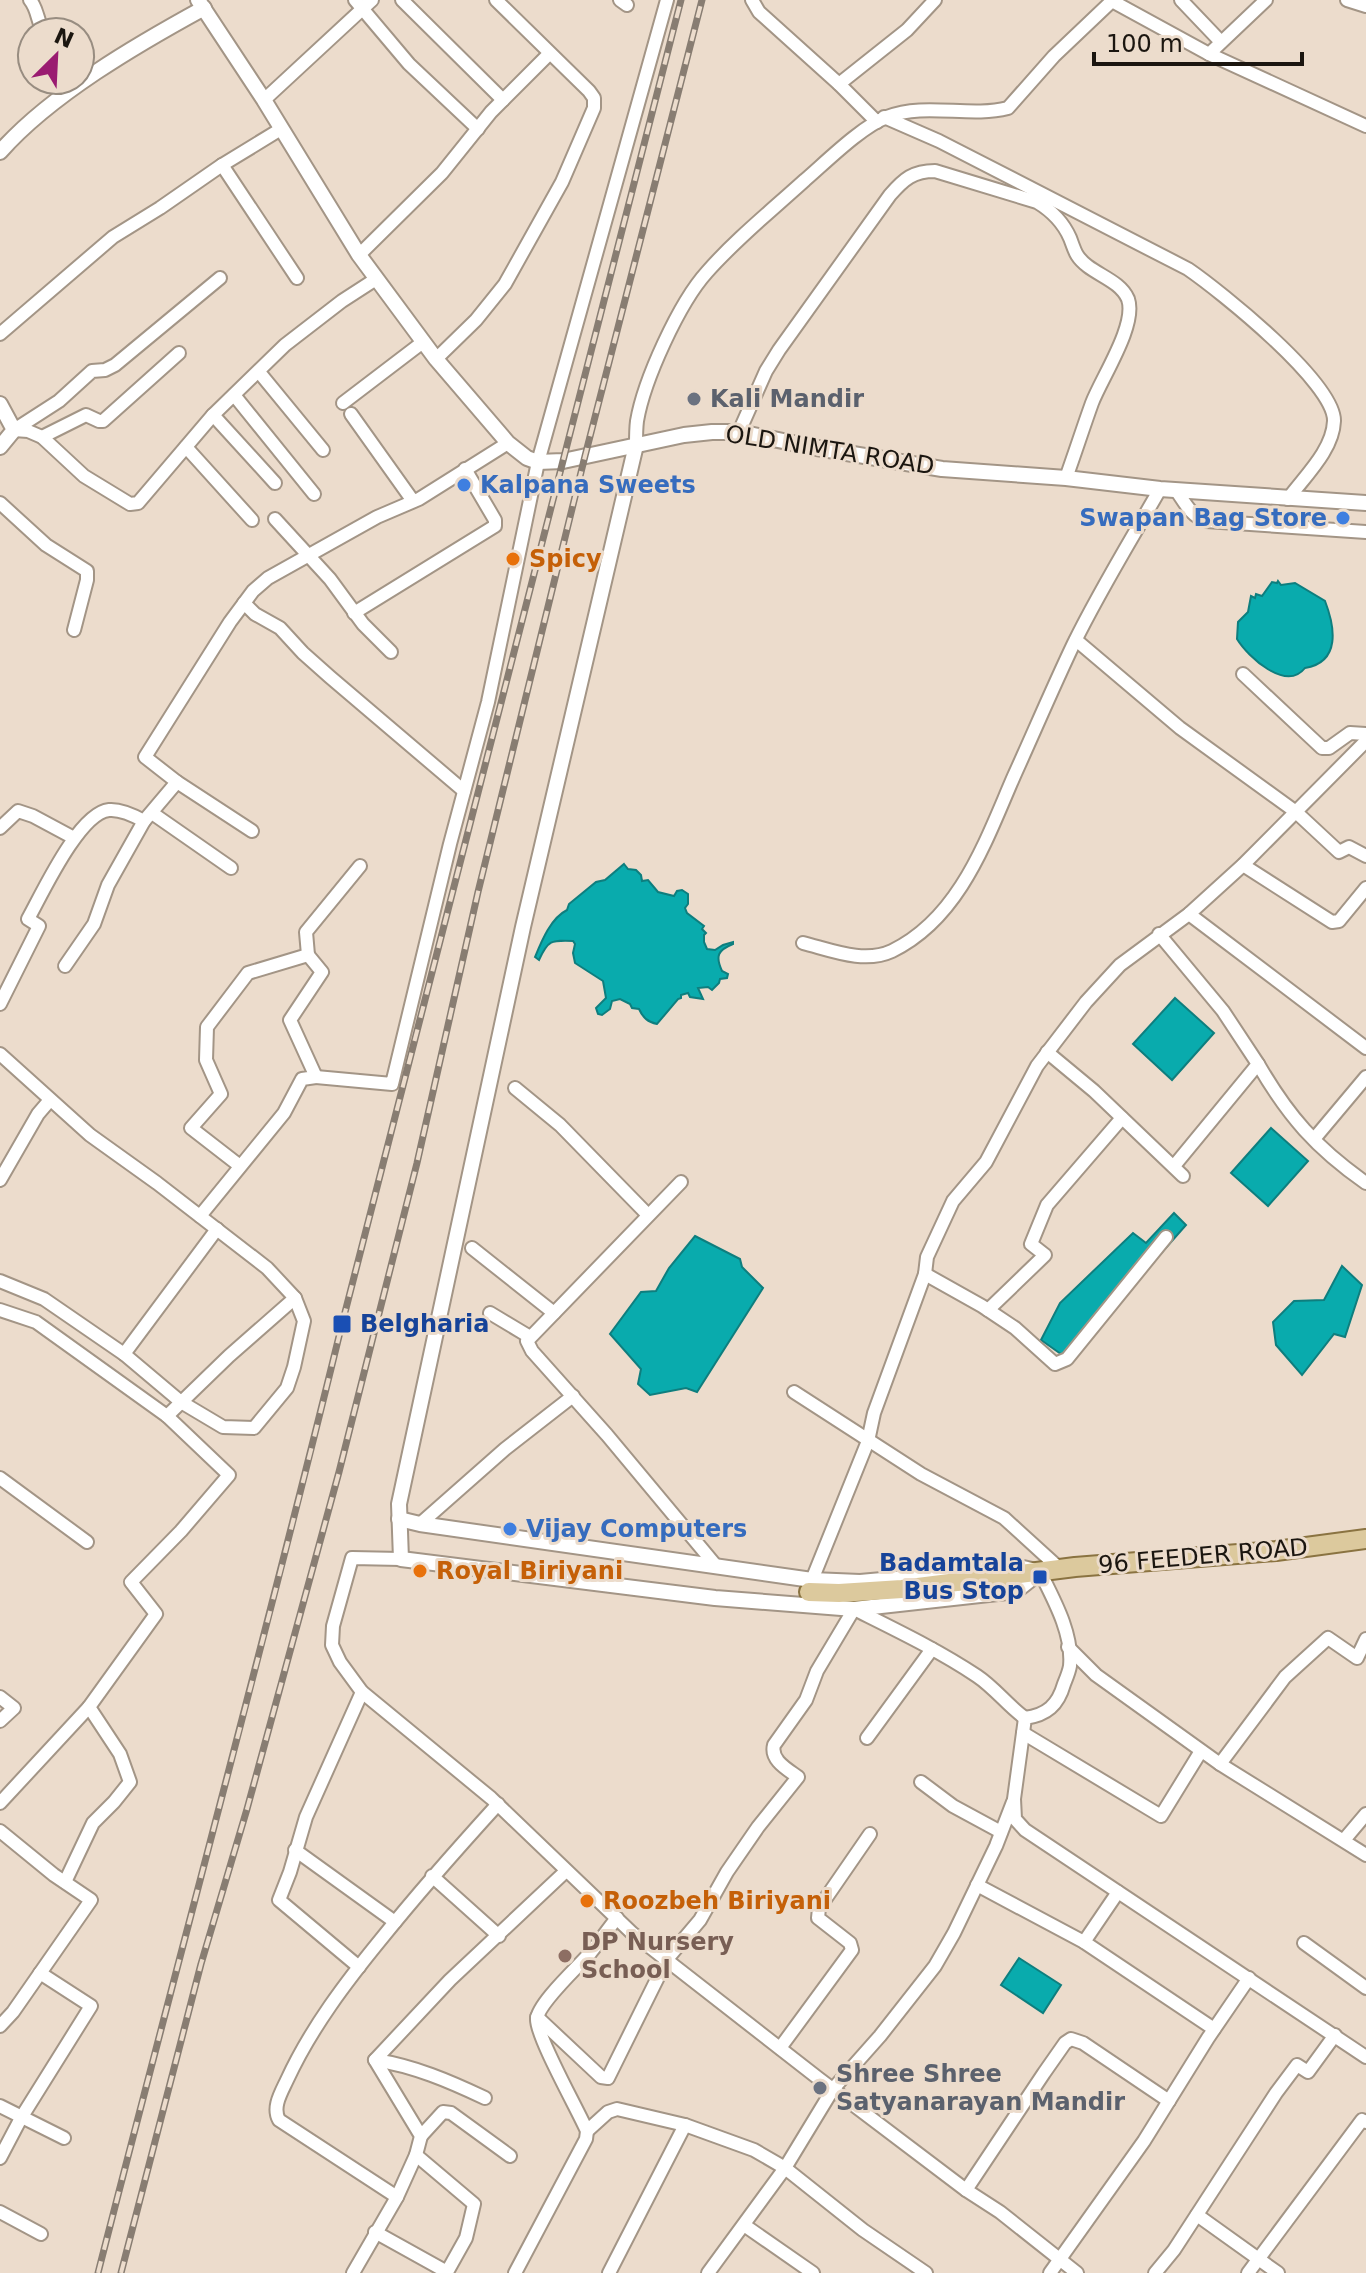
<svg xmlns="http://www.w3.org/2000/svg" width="1366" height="2273" font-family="'DejaVu Sans',sans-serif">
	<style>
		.water { fill: #09abad; stroke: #0e7e7e; stroke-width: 2 }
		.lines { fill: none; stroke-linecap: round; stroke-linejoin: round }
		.minor-casing { stroke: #a39586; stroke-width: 16 }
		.tertiary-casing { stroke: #a39586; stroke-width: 18 }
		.primary-casing { stroke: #8a7341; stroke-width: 22 }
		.minor { stroke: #fff; stroke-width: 12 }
		.tertiary { stroke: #fff; stroke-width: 14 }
		.primary { stroke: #dcc99d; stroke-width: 18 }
		.rail-casing { stroke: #887d72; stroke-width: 7 }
		.rail { stroke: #ecdccc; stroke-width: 4; stroke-dasharray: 12; stroke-linecap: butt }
		.worship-dot { fill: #6b7280; stroke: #ecdccc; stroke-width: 3 }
		.shop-dot { fill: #3f7fe0; stroke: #ecdccc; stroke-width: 3 }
		.food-dot { fill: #e8710a; stroke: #ecdccc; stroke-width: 3 }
		.transit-dot { fill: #1a4fb4; stroke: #ecdccc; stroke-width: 3 }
		.education-dot { fill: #8d6e63; stroke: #ecdccc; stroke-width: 3 }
		.labels { text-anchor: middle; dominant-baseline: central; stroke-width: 6; stroke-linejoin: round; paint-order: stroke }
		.worship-label { font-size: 24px; font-weight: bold; fill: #5b616d; stroke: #ecdccc; text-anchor: start }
		.street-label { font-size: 24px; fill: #1b1610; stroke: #ecdccc }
		.shop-label { font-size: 24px; font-weight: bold; fill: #366cbe; stroke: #ecdccc; text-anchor: start }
		.food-label { font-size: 24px; font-weight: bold; fill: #c56008; stroke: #ecdccc; text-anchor: start }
		.transit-label { font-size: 24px; font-weight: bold; fill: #164399; stroke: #ecdccc; text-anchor: start }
		.education-label { font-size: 24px; font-weight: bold; fill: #785e54; stroke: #ecdccc; text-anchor: start }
	</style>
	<rect width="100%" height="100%" fill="#ecdccc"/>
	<!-- water -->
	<g class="water">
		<path d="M1278,581l3,4 14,-2 30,18c10,26 16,61 -20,67 -19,24 -57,-11 -68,-29l1,-17 10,-10 3,-16 4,2 1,-4 6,2 10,-14 5,1z"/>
		<path d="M624,864l4,5 8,1 5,5 1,6 6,-1 10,12 16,4 3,-5 5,-1 6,4v10l-3,4 2,5 17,13 -2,3 4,4 -2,2v7l3,7 8,1 8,-5 10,-3v2c-15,6 -18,12 -11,27l6,3 -1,4 -7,1 -1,4 -7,7 -4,-3 -10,1 5,11 -13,-2 -2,-4 -7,2v3l-3,1 -21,25c-9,-2 -14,-6 -18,-15l-7,-1 -2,-4 -10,-5 -8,2 -2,8 -8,6 -4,-1 -2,-6 10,-10 -3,-17 -28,-18 -2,-10 2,-9 -2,-3c-22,-1 -25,-1 -34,19l-4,-3c7,-17 16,-39 32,-47l2,-6 27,-22 9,-2z"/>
		<polygon points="1175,998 1214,1033 1172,1080 1133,1044"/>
		<polygon points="1271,1128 1308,1161 1268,1206 1231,1173"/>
		<polygon points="1174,1213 1186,1225 1068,1359 1041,1340 1060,1303 1133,1233 1146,1243"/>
		<polygon points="695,1236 740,1259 742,1267 763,1288 697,1392 686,1388 650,1395 638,1384 641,1369 610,1334 641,1292 656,1291 669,1268"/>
		<polygon points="1342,1266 1362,1285 1345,1337 1334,1334 1302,1375 1276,1345 1273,1322 1294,1301 1324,1300"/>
		<polygon points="1019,1958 1061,1985 1043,2013 1001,1985"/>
	</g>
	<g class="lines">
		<!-- minor casing -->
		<g class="minor-casing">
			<g id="minor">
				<path d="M30,0c8,9 7,22 14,32"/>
				<polyline points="355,0 409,64 478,129"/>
				<polyline points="402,0 503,100"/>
				<polyline points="620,0 627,5"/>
				<polyline points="752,0 759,12 839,84 877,122"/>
				<polyline points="1181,0 1221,42"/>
				<polyline points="1347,0 1366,6"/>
				<polyline points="1112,1 1209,54 1366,126"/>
				<polyline points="1209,54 1266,0"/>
				<polyline points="839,84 907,30 935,0"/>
				<polyline points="264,100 372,0"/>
				<path d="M884,117l55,24 249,128c32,22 147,114 146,152 -1,29 -29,55 -46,78"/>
				<polyline points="222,165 297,278"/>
				<polyline points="359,255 442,173 491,112 549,54"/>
				<polyline points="0,334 113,237 160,208 222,165 281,129"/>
				<polyline points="436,359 476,320 505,284 562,182 594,108 594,98 589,91 496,0"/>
				<polyline points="259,372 323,450"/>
				<polyline points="234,395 314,494"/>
				<polyline points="343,403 423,342"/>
				<polyline points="351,414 413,501"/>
				<polyline points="213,415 275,483"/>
				<polyline points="14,430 28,431 42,437 84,476 130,504 138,503 213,415 285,345 342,301 376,279"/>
				<polyline points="14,430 59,401 92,371 105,370 115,365 220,278"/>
				<path d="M739,432l27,-61 13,-21 111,-155c14,-16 23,-24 45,-24l102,31c15,9 26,20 33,36 2,5 4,12 7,17 12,19 42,23 51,44 9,26 -26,78 -36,104 -9,25 -17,50 -26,75"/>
				<polyline points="42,437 86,415 99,421 103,421 179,353"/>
				<path d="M636,445c0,-8 0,-16 1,-24 7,-41 42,-118 70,-149 29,-33 65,-62 98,-92 21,-18 57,-54 82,-63 39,-15 82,1 121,-9l46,-52 59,-56"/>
				<polyline points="186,447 252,520"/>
				<path d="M1176,490c9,13 15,26 30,31l160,11"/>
				<polyline points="0,503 46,545 87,571 87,580 74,630"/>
				<polyline points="275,519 330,579 363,624 391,652"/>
				<polyline points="244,603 255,614 280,628 303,653 330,677 464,791"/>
				<polyline points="354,613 495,526 495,520 465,469"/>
				<polyline points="1076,640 1180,728 1296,812 1339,852 1349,847 1366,856"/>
				<polyline points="1243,674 1322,748 1329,748 1350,733 1366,734"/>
				<polyline points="177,782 252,831"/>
				<polyline points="152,813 231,868"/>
				<polyline points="0,828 18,811 33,816 74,838"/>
				<polyline points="1243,865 1332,922 1339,921 1366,888"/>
				<polyline points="1189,914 1366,1048"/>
				<polyline points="1159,934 1223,1011 1258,1064 1174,1166"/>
				<path d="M803,943c28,7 61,21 89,8 68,-33 94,-111 122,-175 20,-44 39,-89 60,-133 26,-53 57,-103 86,-154"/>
				<polyline points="65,966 94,924 108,885 144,821"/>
				<path d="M0,1004l39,-78 -11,-7c14,-25 51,-106 81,-109 11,-1 26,6 35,11l33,-39 -32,-25 85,-135 23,-31 15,-13 109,-61 42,-18 89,-56"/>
				<polyline points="1047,1052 1094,1091 1183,1176"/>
				<polyline points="0,1054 90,1135 157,1183 267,1268 295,1298 304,1321 294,1367 287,1388 254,1428 223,1427 181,1402 124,1354 44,1299 0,1281"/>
				<path d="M1258,1064c30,52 58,84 108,119"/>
				<polyline points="316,1077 392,1084 450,844 488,702 538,462 667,0"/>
				<polyline points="515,1088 560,1125 648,1215"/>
				<polyline points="1314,1139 1366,1077"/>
				<polyline points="240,1166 191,1128 221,1094 206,1060 207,1027 248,973 308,955 306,932 360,866"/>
				<polyline points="0,1180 38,1114 50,1100"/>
				<polyline points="681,1182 527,1341 532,1351 607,1435 717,1567"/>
				<polyline points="200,1216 284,1113 302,1079 316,1077 290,1020 322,972 308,955"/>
				<polyline points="472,1248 554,1313"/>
				<polyline points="925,1274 982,1306 1015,1328 1055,1364 1067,1359 1166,1237"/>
				<polyline points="0,1310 36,1322 167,1416 229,1475 181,1531 131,1582 156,1614 89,1707 120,1754 130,1782 114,1802 93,1823 65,1882"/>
				<polyline points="988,1310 1045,1255 1031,1244 1047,1205 1122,1118"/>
				<polyline points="490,1313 530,1337"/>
				<polyline points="124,1354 217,1229"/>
				<polyline points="794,1392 921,1474 1004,1518 1060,1569"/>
				<polyline points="167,1416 229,1356 295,1298"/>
				<polyline points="0,1478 87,1542"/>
				<polyline points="420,1524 505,1449 573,1396"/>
				<polyline points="401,1559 352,1558 333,1626 332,1645 340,1662 362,1692 491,1798 632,1933 818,2078 966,2190 1000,2212 1077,2273"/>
				<path d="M1040,1572c14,28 33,62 30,94 -1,6 -4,13 -6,18 -6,21 -17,31 -39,34l-11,81 1,20 10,11 341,227"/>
				<polyline points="812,1580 868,1441 874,1413 925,1274 927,1257 953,1201 986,1162 1037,1066 1086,1002 1120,965 1189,914 1243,865 1366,741"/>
				<polyline points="1068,1647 1096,1675 1220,1764 1285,1677 1328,1638 1357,1658 1366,1639"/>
				<polyline points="0,1697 14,1708 0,1721"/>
				<polyline points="1023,1733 1161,1816 1201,1751"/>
				<polyline points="867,1738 932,1649"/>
				<polyline points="1220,1764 1366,1855"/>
				<polyline points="921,1782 953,1806 1001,1832"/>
				<polyline points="0,1803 89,1707"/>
				<polyline points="0,1831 54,1875 91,1900 13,2012 0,2026"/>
				<polyline points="1344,1840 1366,1814"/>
				<polyline points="295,1850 395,1922"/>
				<polyline points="432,1876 499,1936"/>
				<polyline points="977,1885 1084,1942 1214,2029"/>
				<polyline points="1084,1942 1118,1892"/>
				<polyline points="1304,1943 1366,1988"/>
				<polyline points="359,1967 279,1900 290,1872 306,1817 362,1692"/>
				<path d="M537,2017l64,60 7,1 59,-119 33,-39 27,-48 31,-45 40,-50c-11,-8 -28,-17 -24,-32l32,-45 11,-29 37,-62c42,21 84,41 123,67 18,12 31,30 48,42"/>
				<polyline points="780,2048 852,1950 850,1943 818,1918 819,1908 870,1834"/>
				<path d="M375,2060c39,6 74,21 110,38"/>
				<polyline points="0,2106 64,2138"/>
				<polyline points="587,2131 608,2112 617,2109 685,2125 754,2150 785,2168 863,2230 926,2273"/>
				<polyline points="421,2136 443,2112 451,2113 510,2156"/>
				<polyline points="0,2158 21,2118 91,2006 40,1973"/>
				<polyline points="966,2190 1044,2073 1065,2043 1071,2039 1083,2043 1169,2101"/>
				<path d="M397,2197l-118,-77c-7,-13 2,-27 8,-40 24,-52 59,-98 95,-142 37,-46 76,-90 116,-134"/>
				<polyline points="0,2212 41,2234"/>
				<polyline points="1197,2215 1278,2273"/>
				<polyline points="744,2225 813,2273"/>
				<polyline points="375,2232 447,2272 466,2238 474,2204 416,2155"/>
				<polyline points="353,2273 397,2197 416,2155 421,2136 375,2060 450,1980 566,1871"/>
				<path d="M515,2273l71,-134 1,-8c-9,-21 -51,-95 -50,-112 1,-16 42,-53 54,-67 9,-11 17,-23 26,-34"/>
				<polyline points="609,2273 685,2125"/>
				<polyline points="708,2273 785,2168 833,2089 880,2036 935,1966 954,1933 996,1846 1013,1802"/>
				<polyline points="1050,2273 1144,2141 1208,2038 1249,1978"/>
				<polyline points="1155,2273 1174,2250 1276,2093 1297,2065 1308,2072 1335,2035"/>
				<polyline points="1248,2273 1362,2120 1366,2122"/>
			</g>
		</g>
		<!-- tertiary casing -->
		<g class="tertiary-casing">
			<g id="tertiary">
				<polyline points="198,0 264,100 359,255 436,359 508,443 527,458 538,462 563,461 684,435 712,432 739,432 817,448 942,469 1066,478 1160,489 1366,503"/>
				<path d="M0,152c50,-57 138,-108 204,-144"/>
				<polyline points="0,404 14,430 0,447"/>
				<polyline points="636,445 523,927 399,1504 401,1559 715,1598 854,1609 1016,1591 1040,1572"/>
				<polyline points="399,1519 420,1524 812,1580 860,1582 927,1576 1010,1565 1032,1570"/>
			</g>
		</g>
		<!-- primary casing -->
		<g class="primary-casing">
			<polyline id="primary" points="809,1592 839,1593 902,1589 1075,1567 1276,1551 1366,1539"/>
		</g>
		<!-- minor -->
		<use href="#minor" class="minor"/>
		<!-- tertiary -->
		<use href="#tertiary" class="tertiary"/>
		<!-- primary -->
		<use href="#primary" class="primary"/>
		<!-- rail casing -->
		<g class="rail-casing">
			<g id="rail">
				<path d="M98,2273c81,-317 167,-632 244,-949l339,-1324"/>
				<polyline points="121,2273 201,1964 247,1809 339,1472 417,1163 478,892 585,456 702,0"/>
			</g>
		</g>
		<!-- rail -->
		<use href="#rail" class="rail"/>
	</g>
	<!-- markers -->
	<g class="worship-dot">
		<circle cx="694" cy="399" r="8"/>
		<circle cx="820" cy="2088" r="8"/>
	</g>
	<g class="shop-dot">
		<circle cx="464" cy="485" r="8"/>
		<circle cx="1343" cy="518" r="8"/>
		<circle cx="510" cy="1529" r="8"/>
	</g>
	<g class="food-dot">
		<circle cx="513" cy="559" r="8"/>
		<circle cx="420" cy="1571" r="8"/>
		<circle cx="587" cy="1901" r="8"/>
	</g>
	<g class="transit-dot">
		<rect x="332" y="1314" width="20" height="20" rx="4"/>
		<rect x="1032" y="1569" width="16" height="16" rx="4"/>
	</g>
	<circle class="education-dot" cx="565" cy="1956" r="8"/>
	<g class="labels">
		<!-- worship labels -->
		<g class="worship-label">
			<text x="710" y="399">Kali Mandir</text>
			<text x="836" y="2074">Shree Shree<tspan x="836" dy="28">Satyanarayan Mandir</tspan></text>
		</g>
		<!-- street labels -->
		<g class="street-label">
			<text transform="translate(830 450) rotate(9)">OLD NIMTA ROAD</text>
			<text transform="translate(1203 1556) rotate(-5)">96 FEEDER ROAD</text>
		</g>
		<!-- shop labels -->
		<g class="shop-label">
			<text x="480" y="485">Kalpana Sweets</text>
			<text x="1327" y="518" text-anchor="end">Swapan Bag Store</text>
			<text x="526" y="1529">Vijay Computers</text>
		</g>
		<!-- food labels -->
		<g class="food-label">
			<text x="529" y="559">Spicy</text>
			<text x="436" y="1571">Royal Biriyani</text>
			<text x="603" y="1901">Roozbeh Biriyani</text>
		</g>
		<!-- transit labels -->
		<g class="transit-label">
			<text x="360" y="1324">Belgharia</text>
			<text x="1024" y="1563" text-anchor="end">Badamtala<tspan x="1024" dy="28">Bus Stop</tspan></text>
		</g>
		<!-- education labels -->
		<g class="education-label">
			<text x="581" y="1942">DP Nursery<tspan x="581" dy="28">School</tspan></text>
		</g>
	</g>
	<!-- north arrow -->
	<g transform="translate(56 56) rotate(24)"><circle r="38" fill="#ecdccc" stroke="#988d81" stroke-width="2"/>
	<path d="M0-6L14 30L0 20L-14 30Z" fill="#9a1b71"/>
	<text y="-12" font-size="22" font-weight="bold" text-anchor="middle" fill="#1b1610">N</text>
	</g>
	<!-- scale -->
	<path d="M1094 52v12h208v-12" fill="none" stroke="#1b1610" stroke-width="4"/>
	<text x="1106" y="52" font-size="24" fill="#1b1610" stroke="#ecdccc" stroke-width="6" paint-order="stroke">100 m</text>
</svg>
